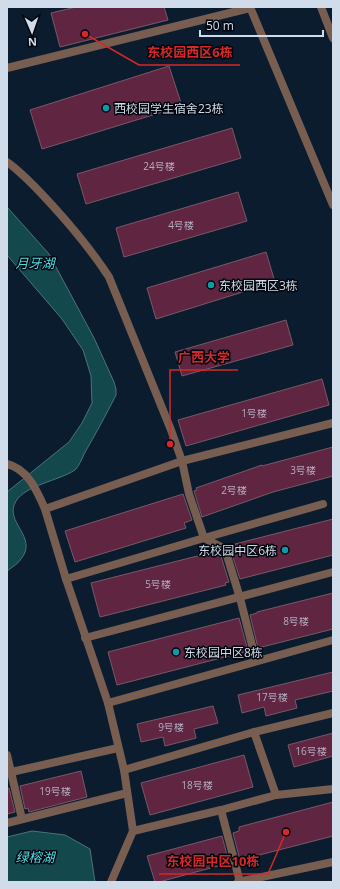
<svg xmlns="http://www.w3.org/2000/svg" width="340" height="889" font-family="'Open Sans','Noto Sans SC',sans-serif">
	<style>
		.water { fill: #13484d; stroke: #4c747c }
		.building { fill: #5f2541; stroke: #785966 }
		.lines { fill: none; stroke-linecap: round; stroke-linejoin: round }
		.lane { stroke: #785e50; stroke-width: 8 }
		.street { stroke: #785e50; stroke-width: 8 }
		.culture-dot { fill: #0f9aa8; stroke: #02060e; stroke-width: 1.5 }
		.labels { text-anchor: middle; dominant-baseline: central; stroke-width: 3; stroke-linejoin: round; paint-order: stroke }
		.number-label { font-size: 10px; fill: #b4aec0 }
		.poi-label { font-size: 12px; fill: #d1dcea; stroke: #02060e; text-anchor: start }
		.water-label { font-size: 13px; font-style: italic; fill: #4bdce7; stroke: #02060e }
		.leader { fill: none; stroke: #d62828; stroke-width: 1.5 }
		.callout-dot { fill: #d62828; stroke: #02060e; stroke-width: 1.5 }
		.callout-label { font-size: 13px; text-anchor: middle; font-weight: bold; fill: #d62828; stroke: #02060e; stroke-width: 3; stroke-linejoin: round; paint-order: stroke }
	</style>
	<rect width="100%" height="100%" fill="#0b1c2f"/>
	<!-- water -->
	<g class="water">
		<path d="M7,207l42,47 45,84 20,44 2,7v6c-10,20 -21,40 -32,59 -2,5 -5,12 -9,16 -17,11 -49,15 -59,31 -13,21 23,36 5,58 -3,5 -9,8 -14,12v-79l62,-50 13,-19 10,-20 -1,-27 -8,-26 -21,-31 -55,-64z"/>
		<polygon points="32,831 65,835 90,849 95,882 7,882 7,837"/>
	</g>
	<!-- building -->
	<g class="building">
		<polygon points="76,7 164,7 168,20 60,47 51,13"/>
		<polygon points="169,66 182,106 42,149 30,110"/>
		<polygon points="232,128 241,158 86,204 77,174"/>
		<polygon points="238,192 247,221 124,257 116,228"/>
		<polygon points="266,252 275,282 156,319 147,288"/>
		<polygon points="286,320 293,345 182,376 175,352"/>
		<polygon points="322,379 329,405 186,446 178,420"/>
		<polygon points="333,447 333,476 273,492 202,517 194,491 197,490 196,488 262,465 262,466"/>
		<polygon points="183,494 192,520 184,523 186,528 75,562 65,531"/>
		<polygon points="333,519 333,555 240,579 230,548 236,546 235,544"/>
		<polygon points="217,551 220,553 229,582 225,583 226,585 100,617 91,583"/>
		<polygon points="333,593 333,629 258,648 250,615 257,613 257,612"/>
		<polygon points="239,618 248,651 117,685 108,652"/>
		<polygon points="333,672 333,691 295,700 297,708 266,716 264,707 242,713 238,695"/>
		<polygon points="213,706 218,723 194,729 196,738 165,746 163,737 141,742 137,724"/>
		<polygon points="333,733 333,756 294,767 288,745"/>
		<polygon points="244,755 253,787 150,815 141,783"/>
		<polygon points="81,771 87,797 29,812 28,808 25,809 20,786"/>
		<polygon points="9,788 15,812 7,814 7,789"/>
		<polygon points="333,802 333,836 240,860 233,833 239,831 239,827"/>
		<polygon points="222,836 229,863 159,882 155,882 147,856"/>
	</g>
	<g class="lines">
		<!-- lane -->
		<g class="lane">
			<polyline points="321,7 333,38"/>
			<path d="M7,162c17,12 31,28 45,43 21,23 40,46 57,72l62,153 11,31 7,33 15,44 21,11 15,49 16,63"/>
			<path d="M7,464c21,5 30,27 38,45l137,-48 151,-38"/>
			<polyline points="45,509 66,579 108,703 124,770 133,831 221,810 276,795 333,789"/>
			<polyline points="66,579 204,538 323,504"/>
			<polyline points="85,638 333,572"/>
			<polyline points="108,703 333,640"/>
			<polyline points="254,732 276,795"/>
			<polyline points="7,755 22,819"/>
			<polyline points="124,770 254,732 333,713"/>
			<polyline points="7,773 118,748"/>
			<polyline points="221,810 240,882"/>
			<polyline points="7,823 127,793"/>
			<polyline points="111,882 133,831"/>
			<polyline points="238,882 333,862"/>
		</g>
		<!-- street -->
		<g class="street">
			<polyline points="250,7 333,205"/>
			<polyline points="7,68 250,8"/>
		</g>
	</g>
	<!-- markers -->
	<g class="culture-dot">
		<circle cx="106" cy="108" r="4"/>
		<circle cx="211" cy="285" r="4"/>
		<circle cx="285" cy="550" r="4"/>
		<circle cx="176" cy="652" r="4"/>
	</g>
	<g class="labels">
		<!-- number labels -->
		<g class="number-label">
			<text x="159" y="166">24号楼</text>
			<text x="181" y="225">4号楼</text>
			<text x="254" y="413">1号楼</text>
			<text x="303" y="470">3号楼</text>
			<text x="234" y="490">2号楼</text>
			<text x="158" y="584">5号楼</text>
			<text x="296" y="621">8号楼</text>
			<text x="272" y="697">17号楼</text>
			<text x="171" y="727">9号楼</text>
			<text x="311" y="751">16号楼</text>
			<text x="197" y="785">18号楼</text>
			<text x="55" y="791">19号楼</text>
		</g>
		<!-- poi labels -->
		<g class="poi-label">
			<text x="114" y="108">西校园学生宿舍23栋</text>
			<text x="219" y="285">东校园西区3栋</text>
			<text x="277" y="550" text-anchor="end">东校园中区6栋</text>
			<text x="184" y="652">东校园中区8栋</text>
		</g>
		<!-- water labels -->
		<g class="water-label">
			<text x="35" y="263">月牙湖</text>
			<text x="35" y="857">绿榕湖</text>
		</g>
	</g>
	<!-- callouts -->
	<path class="leader" d="M85 34L139 65H240M170 444L170 370H238M286 832L268 874H159"/>
	<g class="callout-dot">
		<circle cx="85" cy="34" r="4"/>
		<circle cx="170" cy="444" r="4"/>
		<circle cx="286" cy="832" r="4"/>
	</g>
	<g class="callout-label">
		<text x="190" y="57">东校园西区6栋</text>
		<text x="204" y="362">广西大学</text>
		<text x="213" y="866">东校园中区10栋</text>
	</g>
	<!-- border -->
	<rect width="340" height="889" fill="none" stroke="#d1dcea" stroke-width="16"/>
	<!-- north arrow -->
	<g transform="translate(32 32) rotate(178)" stroke="#02060e" stroke-width="3" paint-order="stroke">
	<path d="M0-3L7 15L0 10L-7 15Z" fill="#d1dcea"/>
	<text y="-6" font-size="11" font-weight="bold" text-anchor="middle" fill="#d1dcea">N</text>
	</g>
	<!-- scale -->
	<path d="M200 30v6h123v-6" fill="none" stroke="#d1dcea" stroke-width="2"/>
	<text x="206" y="30" font-size="12" fill="#d1dcea" stroke="#02060e" stroke-width="3" paint-order="stroke">50 m</text>
</svg>
